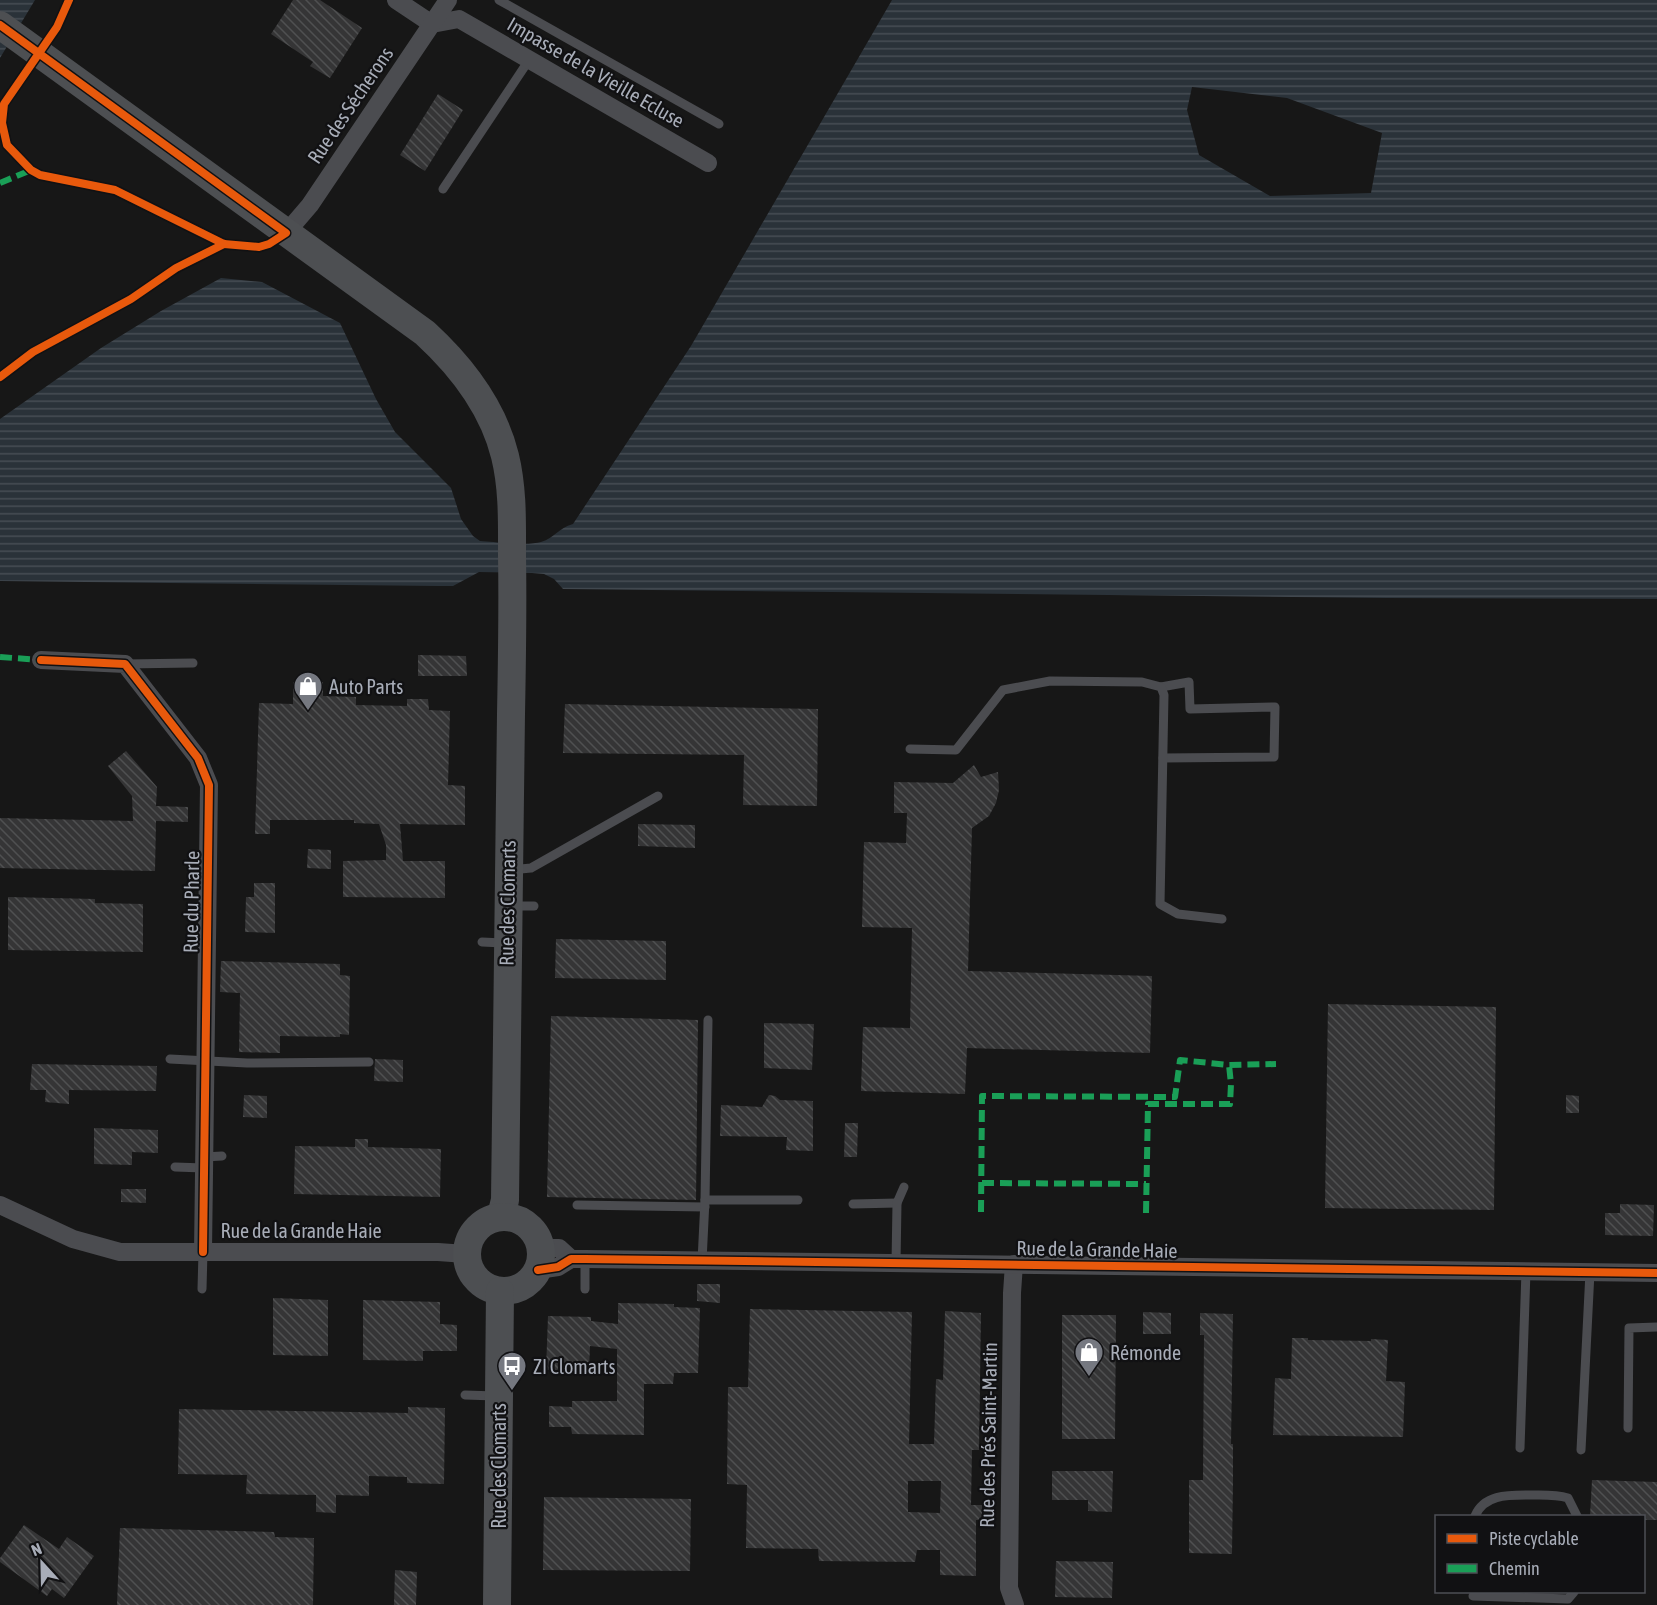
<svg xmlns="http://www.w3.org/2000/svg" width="1657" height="1605" font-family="'Asap Condensed',sans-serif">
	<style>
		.water { fill: url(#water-rules); fill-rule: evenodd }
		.building { fill: url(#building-back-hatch); fill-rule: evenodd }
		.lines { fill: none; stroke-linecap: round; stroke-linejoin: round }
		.lane { stroke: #4b4c50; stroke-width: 9 }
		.street { stroke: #4b4c50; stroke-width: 18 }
		.primary { stroke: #4d4f52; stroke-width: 28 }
		.quiet { stroke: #1a9f57; stroke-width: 6; stroke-dasharray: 12 6; stroke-linecap: butt }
		.cycleway-casing { stroke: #111113; stroke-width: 11 }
		.cycleway { stroke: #e8590c; stroke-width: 8 }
		.labels { text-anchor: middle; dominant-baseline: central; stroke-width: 4.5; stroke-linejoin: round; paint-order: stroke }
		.street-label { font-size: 20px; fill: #a8adb8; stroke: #111113 }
		.poi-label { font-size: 20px; fill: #a8adb8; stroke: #111113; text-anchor: start }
	</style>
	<defs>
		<pattern id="water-rules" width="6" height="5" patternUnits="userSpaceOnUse" patternTransform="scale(1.5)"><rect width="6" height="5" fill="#2a3239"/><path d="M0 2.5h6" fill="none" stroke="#464d54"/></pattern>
		<pattern id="building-back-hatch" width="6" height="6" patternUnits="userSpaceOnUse" patternTransform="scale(1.5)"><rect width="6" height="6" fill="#353536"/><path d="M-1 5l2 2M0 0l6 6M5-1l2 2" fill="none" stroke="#4f5051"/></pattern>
	</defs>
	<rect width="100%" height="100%" fill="#171717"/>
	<!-- water -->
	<g class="water">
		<polygon points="0,0 35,0 0,58"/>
		<path d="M892,0h765v599l-271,-1 -823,-9 -9,-10 -10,-5 -12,-1 -53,-1 -26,14h-15l-438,-5v-162l101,-71 60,-37 60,-33 41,4 78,41 36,76 19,33 56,56 10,31 12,17 7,5c15,1 48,5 61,1 14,-4 17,-14 32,-18l118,-178zM1192,87l95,11 95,35 -11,60 -101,3 -71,-41 -12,-45z"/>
	</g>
	<!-- building -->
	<g class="building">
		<polygon points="293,0 320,0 362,28 330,78 310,66 313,62 271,34"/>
		<polygon points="438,94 463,110 425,171 400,155"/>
		<polygon points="418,655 466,656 467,676 418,676"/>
		<polygon points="293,682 323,682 323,696 356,697 356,705 407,706 407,699 428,699 429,710 450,711 448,785 465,786 465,825 400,824 403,861 445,861 445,898 343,897 343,861 386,860 386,845 379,824 354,823 354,820 270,820 270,834 255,834 259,703 293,704"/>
		<polygon points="565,704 818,709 817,806 743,805 744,755 563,753"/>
		<polygon points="126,751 157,787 156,806 188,807 188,822 156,821 155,871 0,868 0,818 133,821 132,796 108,766"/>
		<polygon points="974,765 981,777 998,772 999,790 996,803 989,816 972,828 968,971 1152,976 1150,1053 967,1048 965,1094 861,1091 863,1027 910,1028 912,928 862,927 864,842 906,843 907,813 894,813 894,782 953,783"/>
		<polygon points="638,824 695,825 695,848 638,846"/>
		<polygon points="308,849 331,850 331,869 307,868"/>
		<polygon points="254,883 275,883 275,933 245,932 246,897 254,897"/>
		<polygon points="8,897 95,899 95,903 143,904 143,952 8,950"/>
		<polygon points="556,939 666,941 666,980 555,978"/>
		<polygon points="221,961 340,964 340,975 350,976 349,1035 340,1034 340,1037 280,1036 280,1053 239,1052 240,993 220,992"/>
		<polygon points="1328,1004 1496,1007 1494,1210 1325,1208"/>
		<polygon points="551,1016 698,1020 696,1200 547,1197"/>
		<polygon points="764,1023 814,1024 812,1070 764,1068"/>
		<polygon points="375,1059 403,1060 403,1082 374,1081"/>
		<polygon points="32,1064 157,1066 156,1091 69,1090 69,1104 45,1102 46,1090 30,1090"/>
		<polygon points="244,1095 267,1096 267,1118 243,1117"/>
		<polygon points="769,1095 775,1096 780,1100 813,1101 813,1151 786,1150 787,1137 720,1136 721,1105 762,1107"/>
		<polygon points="1566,1095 1579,1096 1579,1113 1566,1113"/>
		<polygon points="845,1123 858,1123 857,1157 844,1157"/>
		<polygon points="94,1128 158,1130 158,1153 132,1152 132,1165 94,1164"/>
		<polygon points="355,1139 368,1139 368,1147 441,1149 440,1197 294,1194 295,1146 355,1147"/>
		<polygon points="121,1189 146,1189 146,1203 121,1202"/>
		<polygon points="1620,1204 1654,1205 1653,1236 1605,1235 1605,1213 1620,1213"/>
		<polygon points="697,1284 720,1284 720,1303 697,1301"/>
		<polygon points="273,1298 328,1300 328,1356 273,1355"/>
		<polygon points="363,1300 440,1302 440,1324 457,1325 457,1351 423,1351 423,1361 363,1360"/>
		<polygon points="618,1303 674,1304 674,1307 700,1308 698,1373 674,1373 673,1384 644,1384 644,1435 572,1434 571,1427 549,1427 549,1406 572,1407 572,1401 617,1401 617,1349 590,1346 589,1370 546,1370 548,1316 591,1317 591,1321 618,1324"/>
		<path d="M750,1309l162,3 -3,132h25l2,-65 7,1 2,-69 36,2 -2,137h-7l-1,55h11v15h-6v56l-36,-1v-25h-23l-2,12 -96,-1 -1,-12 -72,-1 1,-63 -20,-1 1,-97h20zM908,1481h33l-1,32 -32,-1z"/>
		<polygon points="1143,1312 1171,1313 1171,1334 1143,1334"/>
		<polygon points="1200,1313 1233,1314 1231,1444 1233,1444 1233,1480 1232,1554 1189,1553 1189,1480 1203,1480 1204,1335 1200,1335"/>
		<polygon points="1062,1315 1116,1315 1115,1439 1062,1439"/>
		<polygon points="1292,1338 1308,1338 1308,1340 1371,1341 1371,1339 1388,1340 1386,1381 1405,1382 1403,1437 1273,1435 1275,1378 1291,1379"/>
		<polygon points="408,1407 445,1408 444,1484 407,1483 407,1477 369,1476 369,1496 336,1495 336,1513 316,1512 316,1495 246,1494 247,1475 178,1474 179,1409 408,1413"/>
		<polygon points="1052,1471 1113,1471 1112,1512 1088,1511 1088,1500 1052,1500"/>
		<polygon points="1592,1480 1657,1482 1657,1520 1644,1520 1644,1516 1590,1516"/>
		<polygon points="544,1497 691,1499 690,1571 543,1570"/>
		<polygon points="24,1525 59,1549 67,1537 94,1556 64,1598 52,1589 47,1596 0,1562 0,1558"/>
		<polygon points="120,1528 274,1532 275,1537 314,1538 313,1605 117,1605"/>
		<polygon points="1056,1561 1113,1562 1112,1598 1055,1597"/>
		<polygon points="395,1570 417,1572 416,1605 394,1605"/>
	</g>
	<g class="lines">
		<!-- lane -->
		<g class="lane">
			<polyline points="499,0 719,124"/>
			<polyline points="7,145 31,170 40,175 115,190 224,244 259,247 269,244 284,234"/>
			<polyline points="443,189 529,60"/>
			<polyline points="125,664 193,663"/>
			<polyline points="1161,687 1189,682 1190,709 1275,707 1274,757 1163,758"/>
			<polyline points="910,749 956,750 1003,690 1050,681 1142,682 1161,687 1164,695 1160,904 1178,914 1222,919"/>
			<polyline points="510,870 531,868 658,796"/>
			<polyline points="513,906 534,906"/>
			<polyline points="482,942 503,943"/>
			<polyline points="170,1059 247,1063 369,1062"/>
			<polyline points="204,1157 222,1156"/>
			<polyline points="175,1167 204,1168"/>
			<polyline points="705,1200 798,1200"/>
			<polyline points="853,1204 897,1203"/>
			<polyline points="577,1205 705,1207"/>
			<polyline points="585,1259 585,1289"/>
			<polyline points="702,1261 705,1200 708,1020"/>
			<polyline points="896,1263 897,1203 904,1187"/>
			<polyline points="202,1289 203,1252"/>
			<polyline points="465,1395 496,1396"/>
			<polyline points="1628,1428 1629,1328 1657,1327"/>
			<polyline points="1520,1448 1526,1271"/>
			<polyline points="1581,1450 1590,1272"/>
			<path d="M1475,1516c9,-22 34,-21 54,-21 14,0 26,-1 39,3l9,18"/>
			<polyline points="1473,1596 1568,1599 1574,1592"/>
		</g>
		<!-- street -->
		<g class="street">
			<polyline points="396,0 432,24 459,19 708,163"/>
			<polyline points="286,233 310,205 448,0"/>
			<polyline points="41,660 125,664 198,758 209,785 203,1252"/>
			<polyline points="0,1205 73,1239 120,1252 438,1252 466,1254"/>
			<polyline points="541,1248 559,1248 571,1259"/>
			<polyline points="1014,1264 1012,1293 1009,1588 1015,1605"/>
			<polyline points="538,1270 558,1267 571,1259 585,1259 1657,1273"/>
		</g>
		<!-- primary -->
		<g class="primary">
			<path d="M0,25l425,308c37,34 68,74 80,123 8,33 7,66 7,100 1,53 0,106 -1,158 -3,162 -5,324 -6,486l-4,16"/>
			<circle cx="504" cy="1254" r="37"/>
			<polyline points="497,1605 500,1291"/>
		</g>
		<!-- quiet -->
		<g class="quiet">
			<polyline points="0,183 31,170"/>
			<polyline points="0,657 41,660"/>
			<polyline points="982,1183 1146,1184"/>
			<polyline points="981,1212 982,1096 1175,1097 1180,1060 1229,1065 1276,1064"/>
			<polyline points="1146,1213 1148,1104 1230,1104 1231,1084 1229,1065"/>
		</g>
		<!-- cycleway casing -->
		<g class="cycleway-casing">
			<g id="cycleway">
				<polyline points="0,25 286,233 269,244 259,247 224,244 115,190 40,175 31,170 7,145 2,123 4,104 57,27 69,0"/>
				<polyline points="0,377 33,352 131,299 176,268 224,244"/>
				<polyline points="41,660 125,664 198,758 209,785 203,1252"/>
				<polyline points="538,1270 558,1267 571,1259 585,1259 1657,1273"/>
			</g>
		</g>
		<!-- cycleway -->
		<use href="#cycleway" class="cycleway"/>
	</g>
	<!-- icons -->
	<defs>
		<g id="shop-pin" transform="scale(1.5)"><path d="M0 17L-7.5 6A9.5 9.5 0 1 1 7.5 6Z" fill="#757880" stroke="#111113"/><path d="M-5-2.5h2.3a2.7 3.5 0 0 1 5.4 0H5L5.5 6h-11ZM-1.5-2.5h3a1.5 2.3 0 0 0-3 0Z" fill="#fff"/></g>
		<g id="bus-pin" transform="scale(1.5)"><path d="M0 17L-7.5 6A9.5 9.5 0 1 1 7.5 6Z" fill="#757880" stroke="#111113"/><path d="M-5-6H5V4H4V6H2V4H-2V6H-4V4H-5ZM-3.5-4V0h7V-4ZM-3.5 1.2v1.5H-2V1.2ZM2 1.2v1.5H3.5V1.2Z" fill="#fff"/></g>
	</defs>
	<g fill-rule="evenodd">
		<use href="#shop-pin" x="308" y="686"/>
		<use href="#shop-pin" x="1089" y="1352"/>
		<use href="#bus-pin" x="512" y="1366"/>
	</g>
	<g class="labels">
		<!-- street labels -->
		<g class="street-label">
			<text transform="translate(596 72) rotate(30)">Impasse de la Vieille Ecluse</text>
			<text transform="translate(350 105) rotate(-56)">Rue des Sécherons</text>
			<text transform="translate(191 902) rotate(-89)">Rue du Pharle</text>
			<text transform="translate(507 903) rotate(-89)">Rue des Clomarts</text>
			<text x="301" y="1230">Rue de la Grande Haie</text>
			<text transform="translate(1097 1249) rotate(1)">Rue de la Grande Haie</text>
			<text transform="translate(988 1435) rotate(-89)">Rue des Prés Saint-Martin</text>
			<text transform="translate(498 1466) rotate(-90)">Rue des Clomarts</text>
		</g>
		<!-- poi labels -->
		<g class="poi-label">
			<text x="329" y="686">Auto Parts</text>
			<text x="1110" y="1352">Rémonde</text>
			<text x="533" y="1366">ZI Clomarts</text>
		</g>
	</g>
	<!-- legend -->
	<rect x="1435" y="1515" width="210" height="78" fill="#111113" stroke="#4d4f55" stroke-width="1.5"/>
	<rect x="1447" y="1534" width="30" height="9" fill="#e8590c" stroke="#4d4f55" stroke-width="1.5"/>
	<text x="1489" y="1545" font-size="18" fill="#a8adb8">Piste cyclable</text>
	<rect x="1447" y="1564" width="30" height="9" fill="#1a9f57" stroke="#4d4f55" stroke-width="1.5"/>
	<text x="1489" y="1575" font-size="18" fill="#a8adb8">Chemin</text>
	<!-- north arrow -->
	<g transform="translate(42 1563) rotate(338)" stroke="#111113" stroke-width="4.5" paint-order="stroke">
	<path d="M0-4.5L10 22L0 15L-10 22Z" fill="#a8adb8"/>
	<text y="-9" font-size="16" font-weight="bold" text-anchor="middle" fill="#a8adb8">N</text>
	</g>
</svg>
